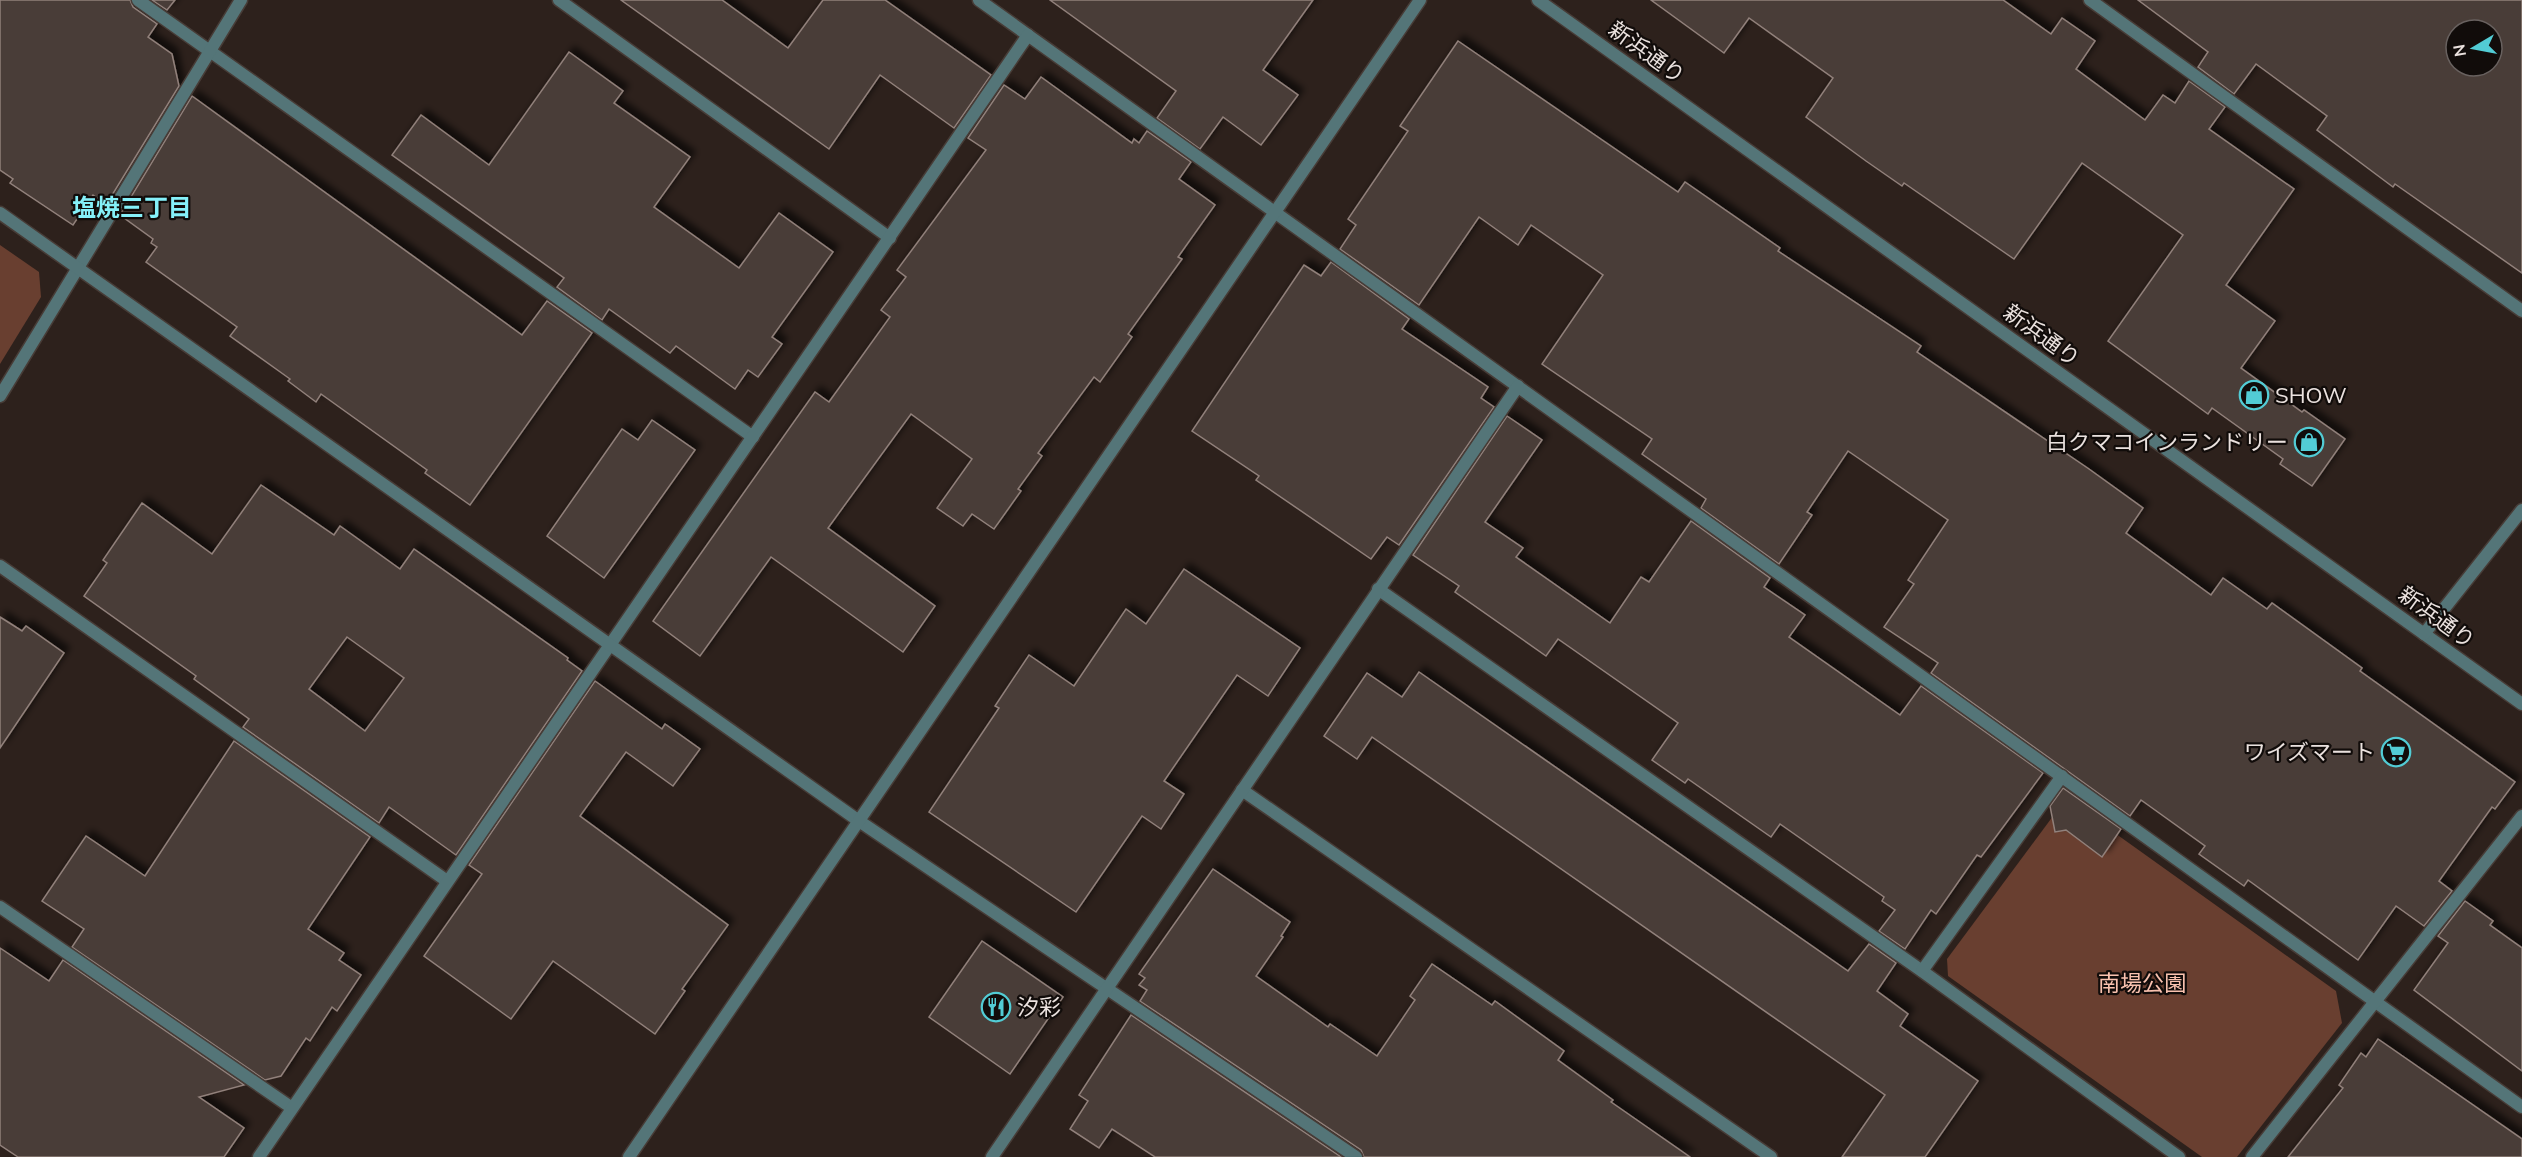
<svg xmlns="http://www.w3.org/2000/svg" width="2522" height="1157" font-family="Mulish,'Noto Sans JP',sans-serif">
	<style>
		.green { fill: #693f30 }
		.building { fill: #4a3c37; stroke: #91817b; stroke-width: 1.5; fill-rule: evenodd; filter: url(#shadow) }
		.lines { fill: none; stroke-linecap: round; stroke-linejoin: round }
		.minor-casing { stroke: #473c37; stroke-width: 15 }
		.tertiary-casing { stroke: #473c37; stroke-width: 15 }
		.minor { stroke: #547578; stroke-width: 12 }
		.tertiary { stroke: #547578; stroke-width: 12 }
		.labels { text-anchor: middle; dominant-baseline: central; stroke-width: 4.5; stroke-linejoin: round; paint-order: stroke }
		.street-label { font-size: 22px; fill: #eae1de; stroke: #110c0a }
		.poi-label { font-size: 22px; fill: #eae1de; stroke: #110c0a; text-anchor: start }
		.park-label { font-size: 22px; fill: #f8c1ae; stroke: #110c0a }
		.neighbourhood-label { font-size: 24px; font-weight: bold; fill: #85f0f9; stroke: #110c0a }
	</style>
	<defs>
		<filter id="shadow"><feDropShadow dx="5.5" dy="-5.5" stdDeviation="3" flood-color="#0009"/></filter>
	</defs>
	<rect width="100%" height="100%" fill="#2d211c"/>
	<!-- green -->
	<g class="green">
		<polygon points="0,245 39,272 41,297 0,364"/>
		<polygon points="2077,806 2336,991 2342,1023 2237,1157 2202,1157 1948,976 1947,959 2059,808"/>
	</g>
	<!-- building -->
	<g class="building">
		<polygon points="0,0 130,0 133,7 157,24 148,37 172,54 179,86 106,205 93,195 73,225 10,183 13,179 0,170"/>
		<polygon points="152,0 175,0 167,10"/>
		<polygon points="621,0 722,0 788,48 823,0 885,0 991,75 954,128 880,75 829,149"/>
		<polygon points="1050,0 1313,0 1263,70 1298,95 1261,145 1223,117 1200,149 1157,118 1176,91"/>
		<polygon points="1651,0 2003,0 2051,34 2062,18 2095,41 2076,69 2145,120 2163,95 2175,103 2189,81 2225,107 2209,129 2294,189 2226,285 2275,321 2241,368 2302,412 2304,410 2345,439 2312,486 2280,464 2283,459 2212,408 2208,414 2108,341 2183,235 2082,163 2014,259 1904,183 1902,186 1866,161 1806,117 1833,78 1749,18 1724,53"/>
		<path d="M2138,0h384v273l-127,-89 -2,3 -76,-57 10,-14 -71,-52 -22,30 -36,-27 10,-15zM2456,30h36v36h-36z"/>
		<polygon points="1458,41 1678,192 1685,182 1780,248 1778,251 1921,346 1917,352 2089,469 2143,508 2126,533 2211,595 2223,578 2267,609 2272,603 2362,668 2360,671 2515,782 2495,809 2492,807 2439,881 2452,891 2424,926 2396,906 2358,960 2248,880 2244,886 2199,854 2205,846 2141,800 2130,816 1931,673 1938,663 1884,627 1914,584 1908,580 1948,520 1848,451 1807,512 1812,515 1779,564 1701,508 1706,499 1642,454 1652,439 1542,364 1603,275 1531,225 1518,245 1479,217 1419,305 1340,249 1356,225 1348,219 1408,131 1400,126"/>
		<polygon points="569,52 623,91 614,103 690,157 654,207 739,268 779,213 833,252 772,337 782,344 758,377 748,370 735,389 676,346 670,353 609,309 602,320 557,287 564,278 392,155 421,115 489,165"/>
		<polygon points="1041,77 1132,143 1134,139 1139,143 1147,131 1191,162 1179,179 1215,205 1178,257 1182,259 1128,334 1132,337 1100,382 1094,377 1038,453 1042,456 1018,489 1021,491 994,529 972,514 963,526 937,508 972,459 911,414 828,528 935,606 903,652 771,557 700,656 653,621 815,392 829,402 890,317 881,310 906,277 897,270 986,150 968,138 1004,85 1025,99"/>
		<polygon points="192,96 522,335 547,301 592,333 470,505 425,473 427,470 321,394 316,402 288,381 290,379 230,336 237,327 146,262 157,247 151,243 153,239 120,215"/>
		<polygon points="1331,262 1409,319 1402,329 1488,387 1481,398 1494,407 1399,545 1387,537 1371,559 1256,480 1259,476 1192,431 1304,265 1321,276"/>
		<polygon points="1507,416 1542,440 1485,522 1523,548 1516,557 1610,623 1641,577 1649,582 1691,521 1770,578 1764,587 1805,615 1789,637 1900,715 1921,686 2043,773 1981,857 1977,855 1936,914 1931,910 1905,949 1879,931 1895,910 1882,901 1884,897 1780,824 1771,837 1688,779 1685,783 1652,760 1678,723 1558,639 1546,656 1455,592 1459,586 1413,555"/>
		<polygon points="652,420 695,450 604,578 547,536 622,429 638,440"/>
		<path d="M261,485l73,50 6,-9 60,43 14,-20 154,109 -1,2 15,11 -126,184 -67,-48 -10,16 -136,-96 6,-8 -55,-40 2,-3 -112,-80 23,-33 -4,-3 39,-57 70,51zM347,637l57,41 -39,53 -56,-42z"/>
		<polygon points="1184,569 1300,648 1268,696 1237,675 1164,781 1184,794 1161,829 1142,816 1076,912 929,812 999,708 995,706 1029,655 1074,686 1126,609 1146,624"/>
		<polygon points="0,617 22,631 26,626 64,653 0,748"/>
		<polygon points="1419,672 1848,971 1869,944 1896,963 1877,991 1908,1014 1900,1026 1978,1081 1925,1157 1842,1157 1885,1095 1372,737 1357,759 1324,736 1367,673 1402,697"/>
		<polygon points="595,681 662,729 665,724 700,749 673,786 626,752 580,816 728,925 682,989 685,991 655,1034 553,961 511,1019 424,956 482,874 469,865"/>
		<polygon points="234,741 370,837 308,929 344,953 339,960 361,975 337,1011 332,1007 310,1041 306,1038 281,1076 265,1080 72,947 84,929 42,901 86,836 145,876"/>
		<polygon points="2063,788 2121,829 2102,857 2066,830 2055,832 2050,806"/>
		<polygon points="1213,869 1290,922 1281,936 1283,937 1256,976 1328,1027 1330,1024 1377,1056 1415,1000 1410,996 1432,964 1492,1005 1495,1001 1564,1051 1558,1060 1613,1100 1611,1102 1690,1157 1364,1157 1361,1150 1140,1001 1147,990 1139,985 1145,978 1139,974"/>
		<polygon points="2465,901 2493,921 2490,925 2522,948 2522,1071 2414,990 2448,943 2438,936"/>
		<polygon points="982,941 1063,997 1010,1074 929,1017"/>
		<polygon points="0,948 49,981 63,960 244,1085 199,1097 244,1128 224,1157 18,1157 0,1145"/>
		<polygon points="1131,1015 1341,1157 1155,1157 1112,1129 1099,1148 1070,1129 1088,1101 1079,1095"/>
		<polygon points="2378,1039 2522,1139 2522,1157 2288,1157 2343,1088 2339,1085 2361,1053 2366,1057"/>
	</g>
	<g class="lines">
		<!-- minor casing -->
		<g class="minor-casing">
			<g id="minor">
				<polyline points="138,0 753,437"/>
				<polyline points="559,0 890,238"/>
				<polyline points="979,0 2522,1107"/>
				<polyline points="2090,0 2522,311"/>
				<polyline points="0,396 241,0"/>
				<polyline points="0,566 447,881"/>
				<polyline points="1378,589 1922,971 2179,1157"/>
				<polyline points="1242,790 1771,1157"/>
				<polyline points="859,821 1356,1157"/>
				<polyline points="0,907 292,1108"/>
				<polyline points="1922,971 2062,776"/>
				<polyline points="259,1157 1028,35"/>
				<polyline points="992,1157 1518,386"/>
				<polyline points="2252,1157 2522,816"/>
			</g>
		</g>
		<!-- tertiary casing -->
		<g class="tertiary-casing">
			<g id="tertiary">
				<polyline points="1538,0 2522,704"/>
				<polyline points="0,213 859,821"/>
				<polyline points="2424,634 2522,510"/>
				<polyline points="629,1157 1420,0"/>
			</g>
		</g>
		<!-- minor -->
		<use href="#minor" class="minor"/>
		<!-- tertiary -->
		<use href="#tertiary" class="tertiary"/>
	</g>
	<!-- icons -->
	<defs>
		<g id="shop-ring" transform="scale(1.5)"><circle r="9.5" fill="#110c0a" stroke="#52ccd5" stroke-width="1.5"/><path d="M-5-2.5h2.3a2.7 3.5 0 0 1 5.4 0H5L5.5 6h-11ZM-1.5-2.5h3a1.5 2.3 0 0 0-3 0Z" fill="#52ccd5"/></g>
		<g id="supermarket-ring" transform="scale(1.5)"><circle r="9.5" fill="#110c0a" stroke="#52ccd5" stroke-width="1.5"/><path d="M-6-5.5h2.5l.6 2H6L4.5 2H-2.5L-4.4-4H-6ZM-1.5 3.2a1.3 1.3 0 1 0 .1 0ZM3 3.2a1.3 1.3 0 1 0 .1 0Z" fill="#52ccd5"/></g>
		<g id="restaurant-ring" transform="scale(1.5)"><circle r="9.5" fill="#110c0a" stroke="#52ccd5" stroke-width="1.5"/><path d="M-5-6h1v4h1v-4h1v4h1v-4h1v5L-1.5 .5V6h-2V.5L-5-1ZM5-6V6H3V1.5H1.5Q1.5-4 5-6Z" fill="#52ccd5"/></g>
	</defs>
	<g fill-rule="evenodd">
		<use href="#shop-ring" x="2254" y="395"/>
		<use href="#shop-ring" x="2309" y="442"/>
		<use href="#supermarket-ring" x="2396" y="752"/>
		<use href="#restaurant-ring" x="996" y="1007"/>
	</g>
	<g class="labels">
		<!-- street labels -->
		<g class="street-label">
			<text transform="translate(1647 52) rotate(36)">新浜通り</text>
			<text transform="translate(2042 335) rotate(36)">新浜通り</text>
			<text transform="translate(2437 617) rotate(36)">新浜通り</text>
		</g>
		<!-- poi labels -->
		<g class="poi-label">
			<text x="2275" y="395">SHOW</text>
			<text x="2288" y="442" text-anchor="end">白クマコインランドリー</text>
			<text x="2375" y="752" text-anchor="end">ワイズマート</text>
			<text x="1017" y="1007">汐彩</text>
		</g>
		<!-- park labels -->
		<g class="park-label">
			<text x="2142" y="983">南場公園</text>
		</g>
		<!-- neighbourhood labels -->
		<g class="neighbourhood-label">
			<text x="132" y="207">塩焼三丁目</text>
		</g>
	</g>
	<!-- north arrow -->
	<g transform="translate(2474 48) rotate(260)"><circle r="28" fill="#110c0a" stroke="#68615f" stroke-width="1.5"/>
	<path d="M0-4.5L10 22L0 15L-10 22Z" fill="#52ccd5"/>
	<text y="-9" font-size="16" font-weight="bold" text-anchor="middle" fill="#eae1de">N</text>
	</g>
</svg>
